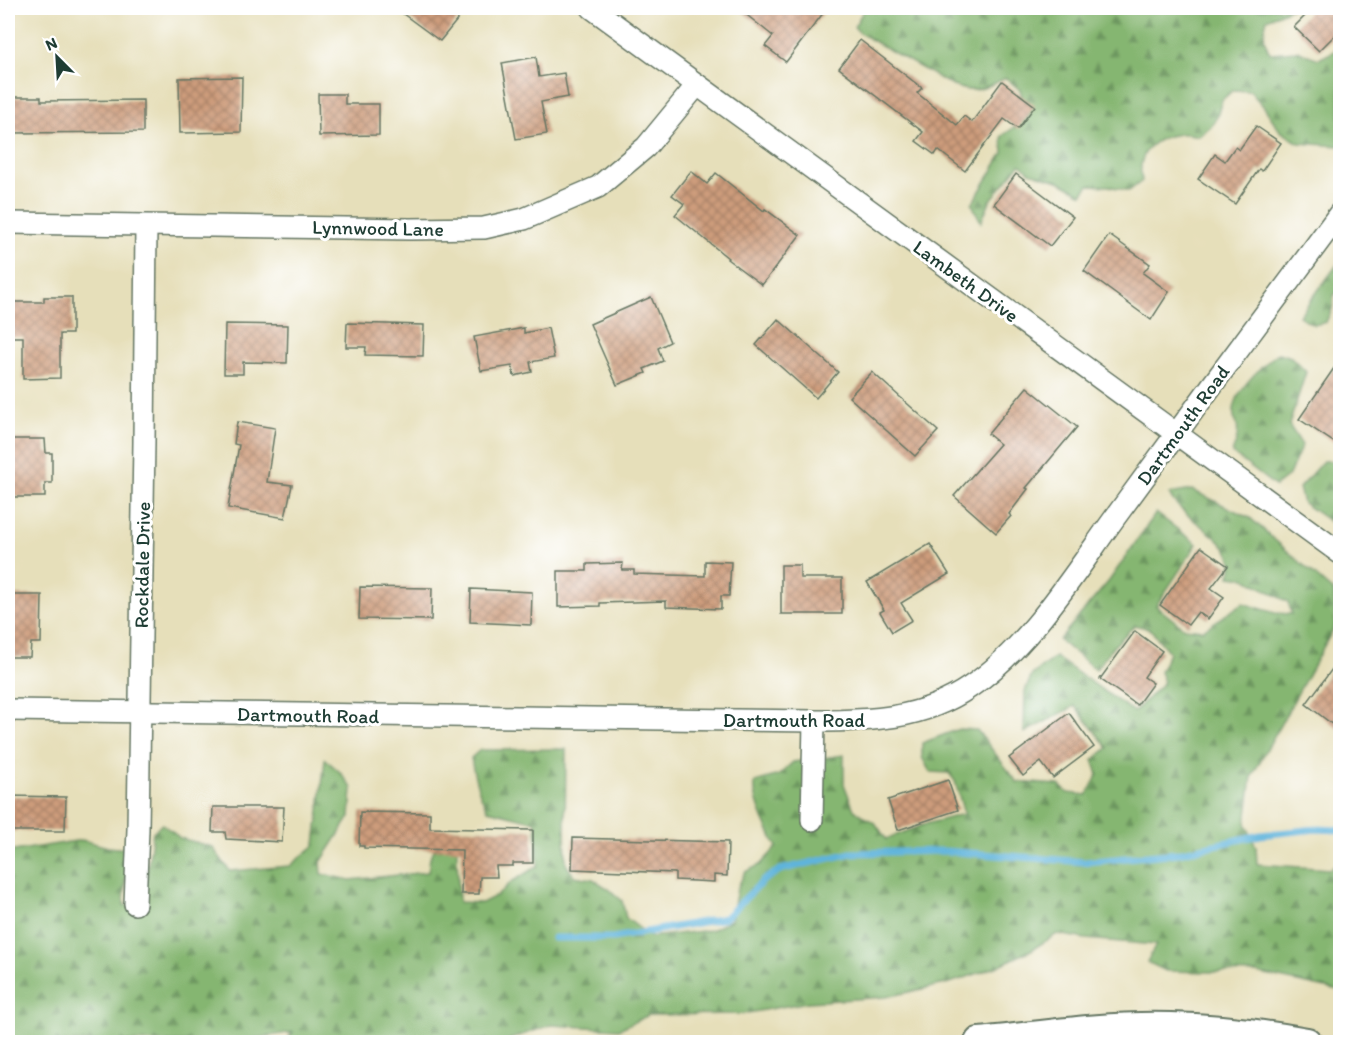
<svg xmlns="http://www.w3.org/2000/svg" width="1348" height="1050" font-family="Itim,sans-serif">
	<style>
		.forest { fill: url(#forest-firs); stroke: #527a52; stroke-width: 1.5 }
		.lines { fill: none; stroke-linecap: round; stroke-linejoin: round }
		.stream { stroke: #5eb4db; stroke-width: 7 }
		.building { fill: url(#building-cross-hatch) }
		.street-casing { stroke: #657663; stroke-width: 24 }
		.secondary-casing { stroke: #657663; stroke-width: 32 }
		.street { stroke: #fff; stroke-width: 21 }
		.secondary { stroke: #fff; stroke-width: 28 }
		.labels { text-anchor: middle; dominant-baseline: central; stroke-width: 6; stroke-linejoin: round; paint-order: stroke }
		.street-label { font-size: 20px; fill: #1f3d34; stroke: #fff }
	</style>
	<defs>
		<pattern id="forest-firs" width="22" height="20" patternUnits="userSpaceOnUse" patternTransform="scale(1.5)"><rect width="22" height="20" fill="#85b671"/><path d="M5 1l3.5 6h-7zM16 11l3.5 6h-7z" fill="#6c955e"/></pattern>
		<pattern id="building-cross-hatch" width="8" height="8" patternUnits="userSpaceOnUse" patternTransform="scale(1.5)"><rect width="8" height="8" fill="#cd9c7c"/><path d="M0 0l8 8M0 8l8-8" fill="none" stroke="#a68066"/></pattern>
	</defs>
	<rect width="100%" height="100%" fill="#fff"/>
	<filter id="ink" filterUnits="userSpaceOnUse"><feTurbulence type="fractalNoise" baseFrequency=".0167" numOctaves="2"/><feDisplacementMap in="SourceGraphic" scale="12" xChannelSelector="R" yChannelSelector="G"/><feConvolveMatrix kernelMatrix="1 2 1 2 8 2 1 2 1" color-interpolation-filters="sRGB"/></filter>
	<filter id="wash" filterUnits="userSpaceOnUse"><feTurbulence type="fractalNoise" baseFrequency=".008" numOctaves="4" result="noise"/><feDisplacementMap in="SourceGraphic" scale="24" xChannelSelector="R" yChannelSelector="G"/><feGaussianBlur stdDeviation="1.35" result="paint"/><feColorMatrix in="noise" values="0 0 0 0 0 0 0 0 0 0 0 0 0 0 0 0 0 1.4 0 .05"/><feComposite in="paint" operator="in"/></filter>
	<g filter="url(#wash)">
		<rect width="100%" height="100%" fill="#e6dfba"/>
		<!-- forest -->
		<g class="forest">
			<path d="M865,8h427l-25,11c-4,13 -4,22 3,34l27,-2 22,8 19,-10 2,1v96l-41,-3 -19,-12 -16,-24 -14,-16 -17,-1 -11,10 -5,17 -6,9 -12,10c-6,-1 -13,-3 -19,-2 -27,3 -44,19 -38,47l-13,10 -20,-5 -20,-1 -7,9 -21,-12 -31,-10 -10,-8 -30,37 -9,21 -9,-18 31,-51 -1,-17 27,-19 -9,-27 -14,-12c-23,10 -29,17 -53,8l-92,-52 -7,-7z"/>
			<polygon points="1340,264 1340,291 1334,295 1332,309 1326,322 1314,325 1299,316 1337,265"/>
			<path d="M1278,353l13,4 15,15 -17,53 13,20 -13,30 -14,11 -43,-33c4,-9 7,-18 5,-28 0,-3 -3,-5 -3,-8 -3,-25 27,-50 44,-64z"/>
			<polygon points="1323,461 1340,461 1340,527 1339,528 1303,503 1299,488"/>
			<path d="M1192,490l58,28 84,74 1,34 -83,150 -6,47 10,24 1,17 73,5 10,-8v130l-84,-18 -90,-2 -19,-9 9,-17 -70,-6 -29,-5 -26,16 -35,17 -46,16 -64,14 -78,5 -66,12 -93,1 -30,14 -68,-4 -49,17 -21,-2 -195,2 7,-10 -58,10h-227v-192l6,1 68,-11 26,7 19,2 -3,56 18,3 11,-76 9,-8 18,14 32,9 18,24 60,-5 25,-21 10,-86 15,13 12,16 -2,29 -29,45 1,12 28,6 78,-8 2,-14 8,-16 18,-7 3,67 23,1 16,-8 13,-13 27,-16 -2,-44 -48,-12c-10,-16 -14,-34 -17,-52l9,-8 86,-1 -1,80 1,35 8,12 19,3 16,10 13,12 4,17 25,19 60,-7 20,-10 6,-31 8,-17 15,-7 17,-18c-8,-15 -25,-49 -22,-65l24,-7 14,-13 51,-7v29l10,26 22,14 10,15 40,-15 38,-10 -9,-33 -6,-8 -19,-1 -8,-15v-14l37,-14 18,1 40,52 42,3 9,8 19,2 11,-21 -5,-14 15,-12 -33,-42 -51,27 1,-42 7,-16 23,-18 79,55 30,-30 -4,-10 9,-20 -19,-23 -15,-4 -24,24 -15,21 -37,-30 50,-59 47,-68 41,31 -41,62 28,22 19,2 40,-27 32,10 17,1 -4,-12 -43,-24 -15,-2c1,-4 3,-10 2,-14 -5,-26 -50,-43 -63,-68z"/>
		</g>
		<g class="lines">
			<!-- stream -->
			<polyline class="stream" points="554,938 613,938 725,918 764,880 780,870 851,853 943,851 1085,862 1178,853 1260,835 1316,829 1340,830"/>
		</g>
		<g id="blocks">
			<!-- building -->
			<g class="building">
				<polygon points="395,8 467,8 440,41"/>
				<polygon points="738,8 827,8 786,62 765,46 773,36"/>
				<polygon points="1313,8 1341,8 1341,29 1319,51 1294,27"/>
				<polygon points="860,40 922,88 917,93 957,125 964,116 972,122 1002,81 1035,106 1018,129 1004,119 965,171 938,150 935,155 916,141 923,132 839,68"/>
				<polygon points="536,57 539,77 564,73 568,97 541,102 547,134 516,139 502,63"/>
				<polygon points="242,77 241,132 180,133 179,78"/>
				<polygon points="318,94 345,94 345,104 379,104 379,135 319,136"/>
				<polygon points="8,97 41,97 41,101 143,100 143,132 8,133"/>
				<polygon points="1256,126 1281,143 1262,171 1259,169 1235,204 1198,179 1215,154 1225,161 1235,147 1239,150"/>
				<polygon points="691,171 707,184 716,173 764,211 765,209 800,235 762,285 727,259 728,258 675,215 684,204 672,195"/>
				<polygon points="1016,174 1073,217 1050,246 994,204"/>
				<polygon points="1109,235 1150,264 1143,273 1169,292 1151,320 1084,271"/>
				<polygon points="44,297 72,297 72,334 60,334 60,378 23,379 23,337 8,337 8,302 44,302"/>
				<polygon points="651,297 670,342 658,348 663,361 644,369 646,373 617,385 590,324"/>
				<polygon points="778,319 838,372 816,398 756,345"/>
				<polygon points="347,323 424,325 423,356 365,355 366,347 346,347"/>
				<polygon points="225,324 288,325 287,363 243,362 243,374 224,374"/>
				<polygon points="524,328 524,333 548,328 554,358 530,362 532,372 514,376 512,366 481,371 474,337"/>
				<polygon points="1341,358 1341,447 1299,419"/>
				<polygon points="872,372 938,431 915,456 849,397"/>
				<polygon points="1027,387 1077,427 1026,488 1028,489 1009,514 1011,516 996,533 954,496 1000,444 988,434"/>
				<polygon points="237,422 275,428 267,482 292,485 285,518 228,508 239,445 234,444"/>
				<polygon points="10,439 45,439 46,453 52,453 52,483 45,483 45,497 10,497"/>
				<polygon points="930,544 949,574 901,603 912,620 892,632 880,612 884,610 867,582"/>
				<polygon points="1201,547 1228,566 1211,588 1224,597 1208,619 1198,612 1188,625 1160,605"/>
				<polygon points="705,561 731,562 729,596 721,596 721,609 666,607 666,601 600,603 600,606 558,607 558,571 587,571 587,564 623,563 622,570 634,570 634,574 705,576"/>
				<polygon points="781,565 800,565 800,578 842,578 842,614 781,614"/>
				<polygon points="360,587 432,588 431,620 359,619"/>
				<polygon points="471,589 532,592 531,625 470,622"/>
				<polygon points="8,595 42,595 41,643 31,643 30,657 8,657"/>
				<polygon points="1135,631 1162,651 1144,677 1153,683 1137,705 1100,679"/>
				<polygon points="1341,657 1341,731 1306,704"/>
				<polygon points="1069,713 1094,747 1053,778 1041,762 1023,776 1009,758"/>
				<polygon points="948,780 958,810 898,830 888,800"/>
				<polygon points="8,796 66,797 65,831 8,831"/>
				<polygon points="213,807 284,807 282,842 226,839 225,832 212,832"/>
				<polygon points="360,812 430,813 430,828 533,830 533,863 513,863 513,866 496,866 497,877 480,877 479,894 461,894 462,850 364,848 364,846 359,846"/>
				<polygon points="573,838 728,842 727,876 714,875 714,882 675,880 675,873 572,869"/>
			</g>
		</g>
	</g>
	<g filter="url(#ink)">
		<use href="#blocks" fill-opacity="0" stroke="#657663" stroke-width="1.5"/>
		<g class="lines">
			<!-- street casing -->
			<g class="street-casing">
				<g id="street">
					<polyline points="592,8 1340,553"/>
					<polyline points="8,223 410,229 484,228 524,219 598,187 646,147 697,85"/>
					<path d="M8,710l806,11c55,0 108,-1 156,-34 60,-40 107,-118 149,-175 73,-100 147,-200 221,-299"/>
					<polyline points="812,820 814,721"/>
					<polyline points="135,904 138,829 144,442 146,226"/>
				</g>
			</g>
			<!-- secondary casing -->
			<g class="secondary-casing">
				<path id="secondary" d="M979,1042c64,-7 128,-17 192,-15 46,1 91,7 136,15"/>
			</g>
			<!-- street -->
			<use href="#street" class="street"/>
			<!-- secondary -->
			<use href="#secondary" class="secondary"/>
		</g>
	</g>
	<g class="labels">
		<!-- street labels -->
		<g class="street-label">
			<text transform="translate(378 228) rotate(1)">Lynnwood Lane</text>
			<text transform="translate(966 281) rotate(36)">Lambeth Drive</text>
			<text transform="translate(1183 425) rotate(-54)">Dartmouth Road</text>
			<text transform="translate(142 565) rotate(-89)">Rockdale Drive</text>
			<text transform="translate(308 715) rotate(1)">Dartmouth Road</text>
			<text x="794" y="720">Dartmouth Road</text>
		</g>
	</g>
	<!-- margin -->
	<rect width="1348" height="1050" fill="none" stroke="#fff" stroke-width="30"/>
	<!-- north arrow -->
	<g transform="translate(57 57) rotate(336)" stroke="#ffffff" stroke-width="4.5" paint-order="stroke">
	<path d="M0-4.5L10 22L0 15L-10 22Z" fill="#1f3d34"/>
	<text y="-9" font-size="16" font-weight="bold" text-anchor="middle" fill="#1f3d34">N</text>
	</g>
</svg>
